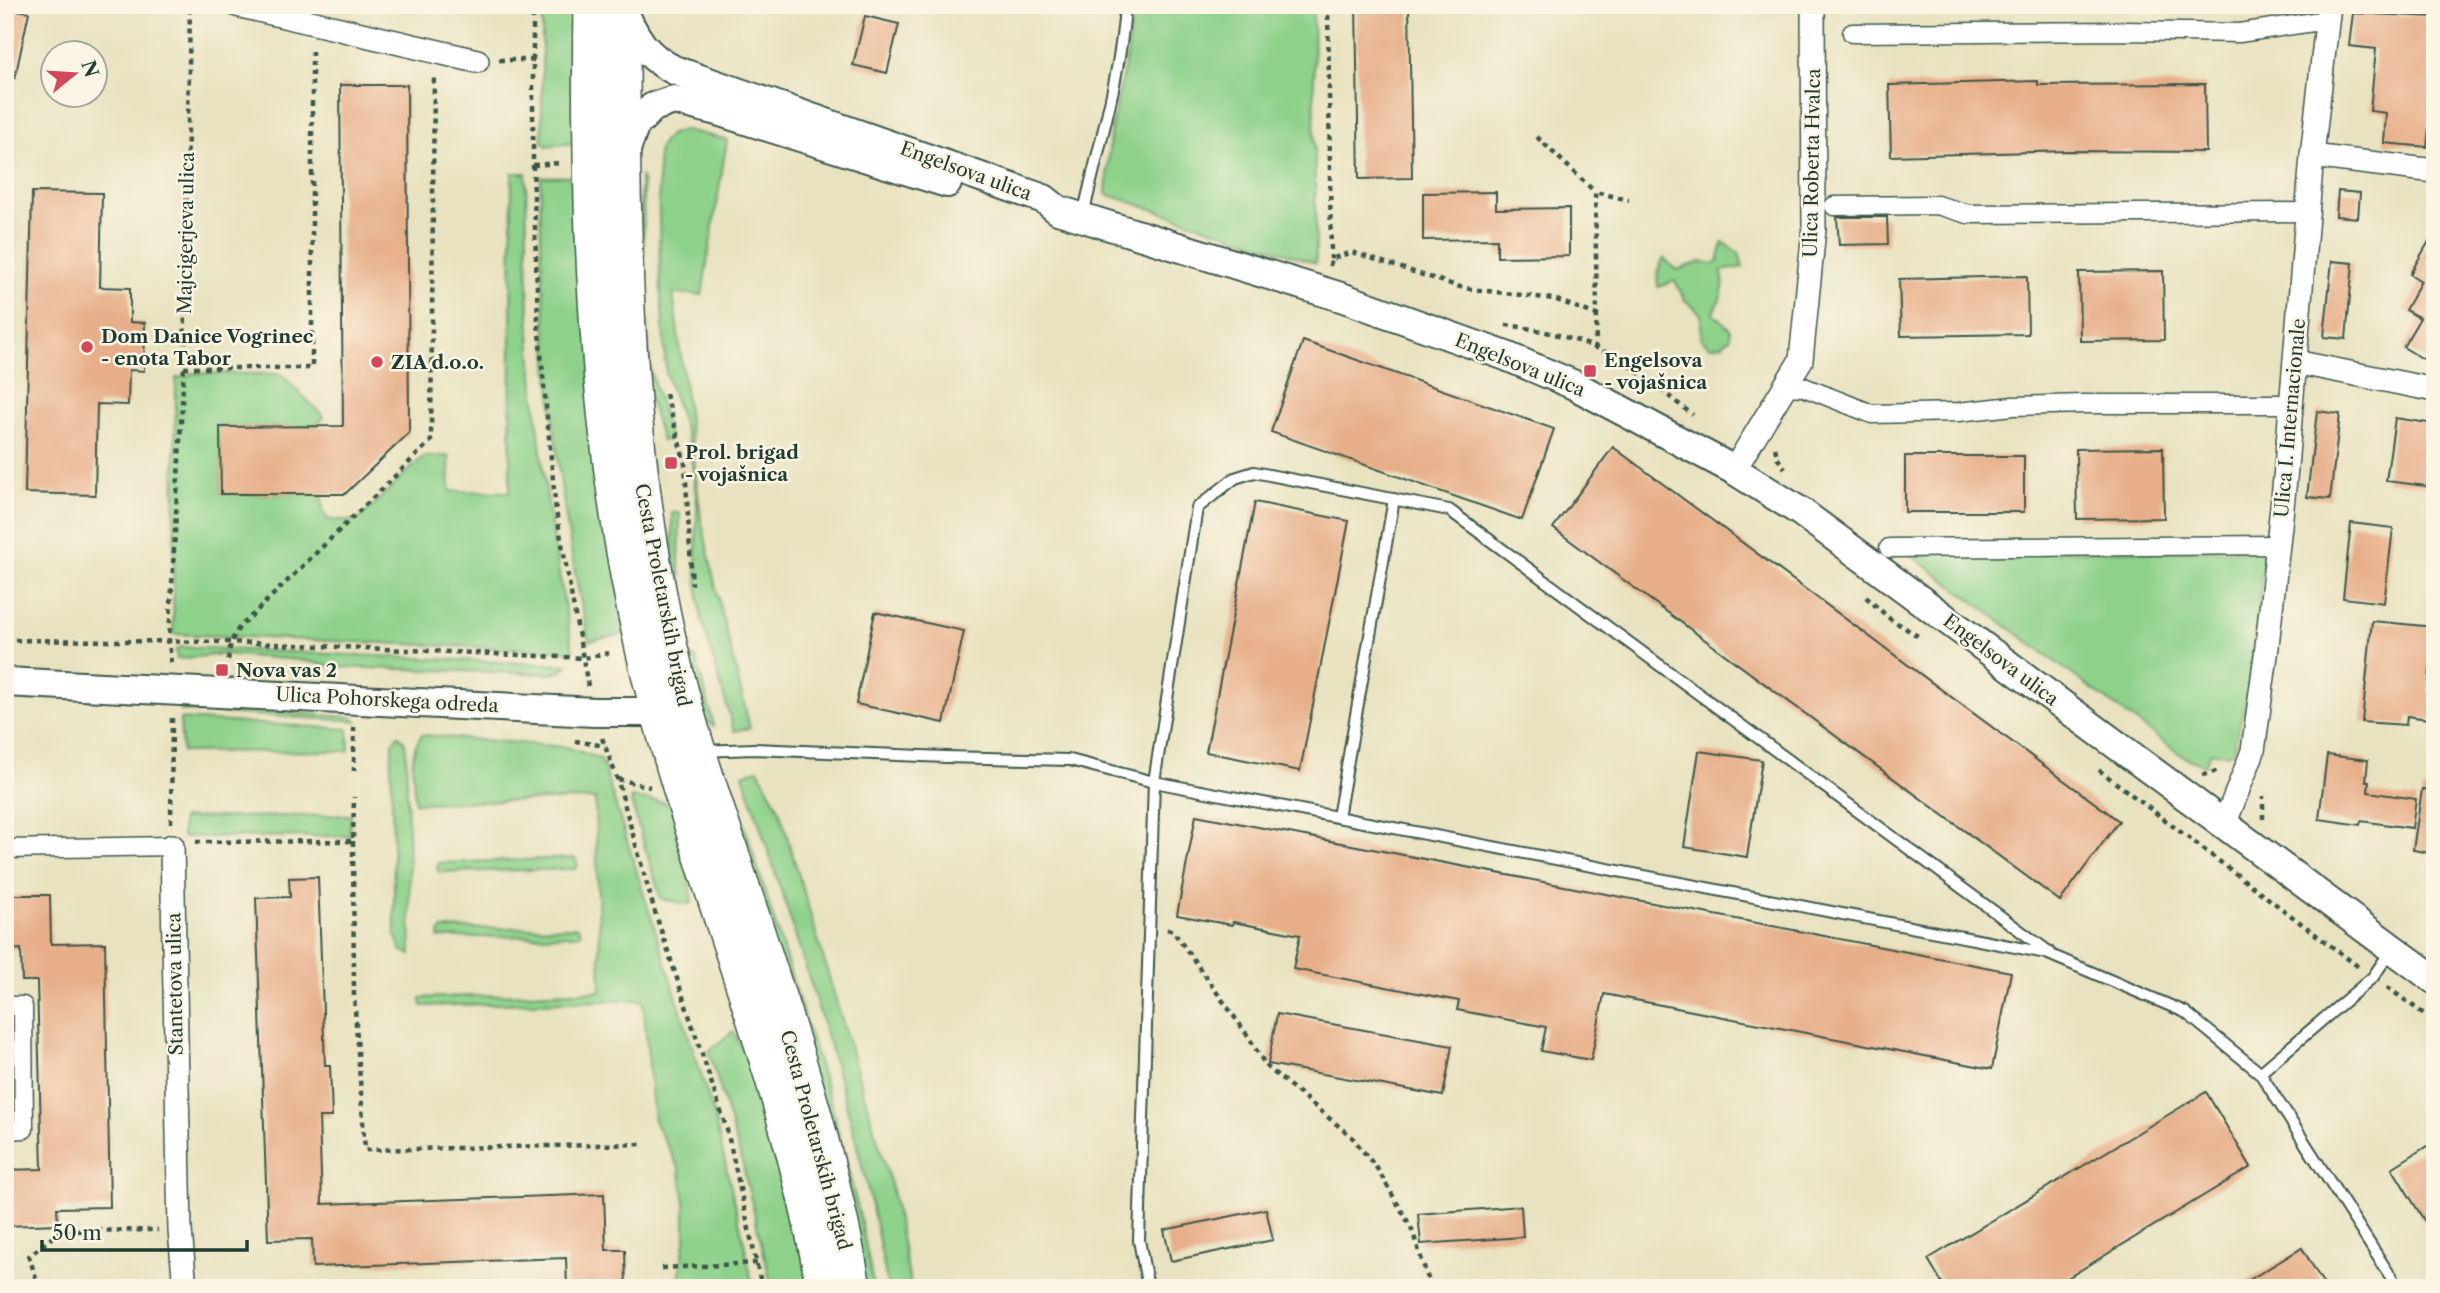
<svg xmlns="http://www.w3.org/2000/svg" width="2440" height="1293" font-family="'Libre Caslon Text',serif">
	<style>
		.green { fill: #8dd18a; stroke: #56875f; stroke-width: 2 }
		.building { fill: #e7af89 }
		.lines { fill: none; stroke-linecap: round; stroke-linejoin: round }
		.service-casing { stroke: #3d5649; stroke-width: 14 }
		.pedestrian-casing { stroke: #3d5649; stroke-width: 21 }
		.minor-casing { stroke: #3d5649; stroke-width: 26 }
		.tertiary-casing { stroke: #3d5649; stroke-width: 32 }
		.primary-casing { stroke: #3d5649; stroke-width: 38 }
		.path { stroke: #3d5649; stroke-width: 4.5; stroke-dasharray: 5 5; stroke-linecap: butt }
		.service { stroke: #fff; stroke-width: 10 }
		.pedestrian { stroke: #fff; stroke-width: 18 }
		.minor { stroke: #fff; stroke-width: 23 }
		.tertiary { stroke: #fff; stroke-width: 28 }
		.primary { stroke: #fff; stroke-width: 35 }
		.poi-dot { fill: #d1495b; stroke: #fcf5e5; stroke-width: 2.5 }
		.labels { text-anchor: middle; dominant-baseline: central; stroke-width: 5; stroke-linejoin: round; paint-order: stroke }
		.street-label { font-size: 19px; fill: #1f3d34; stroke: #fcf5e5 }
		.poi-label { font-size: 19px; font-weight: bold; fill: #1f3d34; stroke: #fcf5e5; text-anchor: start }
	</style>
	<rect width="100%" height="100%" fill="#fcf5e5"/>
	<filter id="ink" filterUnits="userSpaceOnUse"><feTurbulence type="fractalNoise" baseFrequency=".0143" numOctaves="2"/><feDisplacementMap in="SourceGraphic" scale="14" xChannelSelector="R" yChannelSelector="G"/><feConvolveMatrix kernelMatrix="1 2 1 2 8 2 1 2 1" color-interpolation-filters="sRGB"/></filter>
	<filter id="wash" filterUnits="userSpaceOnUse"><feTurbulence type="fractalNoise" baseFrequency=".00686" numOctaves="4" result="noise"/><feDisplacementMap in="SourceGraphic" scale="28" xChannelSelector="R" yChannelSelector="G"/><feGaussianBlur stdDeviation="1.57" result="paint"/><feColorMatrix in="noise" values="0 0 0 0 0 0 0 0 0 0 0 0 0 0 0 0 0 1.4 0 .05"/><feComposite in="paint" operator="in"/></filter>
	<g filter="url(#wash)">
		<rect width="100%" height="100%" fill="#e8e2c0"/>
		<!-- green -->
		<g class="green">
			<polygon points="542,5 577,5 576,143 547,146 542,142"/>
			<polygon points="1133,5 1313,5 1316,263 1106,194 1110,135 1127,55"/>
			<path d="M686,130l41,10 -25,155 -29,-2 28,225 18,84 31,126 -16,3 -33,-114 -5,-49 1,-64 -6,-49 -5,-22 -20,-60 -6,-97 -2,-123c4,-15 13,-22 28,-23z"/>
			<path d="M512,173h14c1,59 1,118 5,176 7,101 23,203 42,302l-400,-17 3,-256 13,-2 3,-3 89,1 43,43 -9,10h-94v67h101l1,17 5,9h30l65,-63 26,-1 1,35 60,1z"/>
			<polygon points="640,175 643,184 645,306 650,369 670,439 662,441 641,370"/>
			<path d="M578,176l47,458 -36,7c-24,-108 -38,-216 -44,-326 -3,-46 -6,-92 -4,-138z"/>
			<path d="M1723,242l16,11 4,14 -22,4c6,15 0,28 -8,42l17,16v9l-8,7 -12,1 -9,-7v-25l-16,-14 -10,-19 -17,6c-2,-12 0,-19 6,-29l12,12 25,-8 13,2 4,-2z"/>
			<polygon points="672,513 680,513 679,565 688,630 682,631 674,595"/>
			<polygon points="2264,550 2255,644 2248,691 2233,751 2227,754 2211,752 2205,765 2190,760 2173,749 1907,552"/>
			<polygon points="181,647 568,665 559,672 552,674 337,667 299,660 224,654 177,659 176,650"/>
			<polygon points="693,656 696,658 714,726 705,720 687,657"/>
			<polygon points="181,705 352,717 357,721 185,711 181,711"/>
			<polygon points="180,719 348,729 349,751 182,752"/>
			<polygon points="398,735 404,741 406,748 411,955 401,950 395,934 391,762 393,742"/>
			<path d="M422,735l144,12 35,12 112,353 31,130 9,46h-76l8,-46v-40l-6,-34 -25,-47 -11,-121 -221,6 -1,-8 180,-7 -6,-192 -180,4c-1,-22 -8,-50 7,-68z"/>
			<path d="M758,769l21,40 112,376 20,103h-23c-31,-176 -90,-345 -145,-514z"/>
			<polygon points="632,798 671,803 683,838 692,903 687,904 661,899 631,802"/>
			<polygon points="351,815 349,836 182,837 182,818"/>
			<polygon points="742,818 831,1103 860,1217 874,1288 865,1288 733,820"/>
			<polygon points="575,858 578,866 575,869 439,872 437,868 439,863"/>
			<polygon points="578,927 581,933 578,935 439,938 440,932 443,929"/>
			<polygon points="733,1031 766,1099 811,1288 772,1288 742,1162 709,1051"/>
		</g>
		<g id="blocks">
			<!-- building -->
			<g class="building">
				<polygon points="1356,5 1409,5 1412,178 1359,179"/>
				<polygon points="5,8 29,12 15,78 5,77"/>
				<polygon points="2353,13 2435,17 2435,67 2427,147 2384,143 2386,113 2370,111 2376,49 2349,46"/>
				<polygon points="865,16 899,24 887,73 853,65"/>
				<polygon points="2038,81 2038,85 2205,84 2206,152 2069,151 1891,156 1889,85"/>
				<polygon points="340,85 407,85 409,433 345,494 221,494 220,427 343,426"/>
				<polygon points="2338,191 2360,193 2358,218 2336,216"/>
				<polygon points="32,192 102,193 100,287 130,288 130,322 145,323 144,371 129,370 128,405 97,404 95,495 25,493"/>
				<polygon points="1496,192 1496,209 1569,208 1569,256 1497,257 1497,239 1423,240 1423,193"/>
				<polygon points="1837,217 1887,217 1888,244 1839,245"/>
				<polygon points="2435,231 2435,366 2403,347 2420,318 2405,310 2421,281 2410,274"/>
				<polygon points="2332,261 2353,263 2346,339 2324,337"/>
				<polygon points="2163,271 2164,340 2080,341 2079,272"/>
				<polygon points="2027,276 2028,334 1901,336 1899,279"/>
				<polygon points="1303,341 1554,429 1522,520 1271,432"/>
				<polygon points="2317,411 2340,414 2330,499 2307,497"/>
				<polygon points="2395,418 2435,424 2435,487 2386,481"/>
				<polygon points="1613,447 2119,821 2060,901 1553,528"/>
				<polygon points="2163,448 2164,518 2077,519 2076,449"/>
				<rect x="1905" y="456" width="119" height="56"/>
				<polygon points="1255,502 1349,521 1300,771 1206,752"/>
				<polygon points="2351,523 2393,528 2384,603 2343,598"/>
				<polygon points="875,612 964,631 944,723 856,704"/>
				<polygon points="2372,621 2434,627 2428,691 2435,692 2435,720 2407,716 2406,725 2362,722"/>
				<polygon points="1699,751 1762,760 1747,857 1684,847"/>
				<polygon points="2327,755 2368,760 2366,781 2369,781 2368,792 2416,799 2412,828 2361,821 2360,825 2319,819"/>
				<polygon points="2422,789 2435,790 2435,854 2413,850"/>
				<polygon points="1196,815 2011,972 1992,1069 1604,994 1591,1060 1541,1051 1546,1027 1457,1010 1459,1001 1293,969 1300,935 1233,922 1232,925 1177,915"/>
				<polygon points="318,877 325,1065 330,1065 332,1117 319,1117 322,1204 604,1194 606,1250 625,1250 626,1288 567,1288 566,1258 313,1267 312,1239 268,1240 256,898 290,897 289,878"/>
				<polygon points="5,895 50,895 51,944 105,943 110,1207 57,1208 58,1224 5,1226 5,1170 42,1169 37,981 22,981 21,949 5,950"/>
				<polygon points="1277,1014 1452,1046 1443,1096 1268,1064"/>
				<polygon points="2206,1092 2251,1167 2051,1288 1945,1288 1928,1259"/>
				<polygon points="2435,1141 2435,1238 2392,1168"/>
				<polygon points="1521,1206 1523,1237 1421,1244 1418,1214"/>
				<polygon points="1266,1209 1273,1240 1171,1261 1164,1230"/>
				<polygon points="2302,1248 2326,1288 2236,1288"/>
			</g>
		</g>
	</g>
	<g filter="url(#ink)">
		<use href="#blocks" fill-opacity="0" stroke="#3d5649" stroke-width="2"/>
		<g class="lines">
			<!-- service casing -->
			<g class="service-casing">
				<g id="service">
					<path d="M1083,216c15,-69 38,-140 42,-211"/>
					<polyline points="702,751 754,749 946,757 1070,760 1154,782 2046,953 2185,1012 2260,1073 2373,977 2392,949"/>
					<polyline points="1338,817 1394,499"/>
					<polyline points="2260,1073 2398,1288"/>
					<polyline points="1148,1288 1139,1240 1154,782 1197,508 1235,478 1254,472 1449,510 2049,952"/>
				</g>
			</g>
			<!-- pedestrian casing -->
			<g class="pedestrian-casing">
				<g id="pedestrian">
					<polyline points="1852,33 2126,31 2239,33 2327,20"/>
					<polyline points="1834,206 1937,205 1968,214 2307,212"/>
					<polyline points="1786,386 1804,387 1872,414 1958,412 2013,406 2084,404 2290,404"/>
					<polyline points="1889,548 2278,545"/>
					<polyline points="5,849 172,846"/>
					<polyline points="5,1006 23,1006 24,1129 5,1130"/>
				</g>
			</g>
			<!-- minor casing -->
			<g class="minor-casing">
				<g id="minor">
					<polyline points="237,5 477,61"/>
					<polyline points="2312,156 2435,171"/>
					<polyline points="2295,362 2435,390"/>
					<polyline points="1734,470 1801,360 1814,229 1813,5"/>
					<polyline points="2224,825 2253,751 2266,655 2285,479 2312,156 2329,5"/>
					<polyline points="172,846 180,1230 185,1288"/>
				</g>
			</g>
			<!-- tertiary casing -->
			<g class="tertiary-casing">
				<g id="tertiary">
					<path d="M622,9c14,29 22,46 52,61l370,129 14,11 286,88 162,58 66,28 162,86 67,42 634,468"/>
					<polyline points="625,152 635,125 653,107 674,100 717,111 947,183"/>
					<polyline points="5,682 595,712 679,712"/>
				</g>
			</g>
			<!-- primary casing -->
			<g class="primary-casing">
				<g id="primary">
					<path d="M591,5c-3,215 4,432 52,643 49,216 143,420 181,640"/>
					<path d="M622,5c0,216 0,432 48,643 17,77 44,152 68,227 45,135 92,273 115,413"/>
				</g>
			</g>
			<!-- path -->
			<g class="path">
				<polyline points="533,5 533,165 538,322 556,511 588,686"/>
				<polyline points="1328,5 1331,259"/>
				<polyline points="499,60 534,60"/>
				<polyline points="1537,137 1595,192"/>
				<polyline points="533,165 561,163"/>
				<polyline points="1330,266 1331,259 1352,252 1463,288 1554,299 1597,315 1595,192 1629,200"/>
				<path d="M1506,325c41,5 87,17 122,40 23,16 44,34 65,50"/>
				<polyline points="1595,349 1597,315"/>
				<polyline points="184,368 312,368 312,46"/>
				<polyline points="666,394 685,464 692,585"/>
				<polyline points="1775,448 1778,459 1785,468"/>
				<polyline points="1866,597 1889,618 1921,638"/>
				<polyline points="5,640 231,642 584,658 614,652"/>
				<polyline points="228,660 231,642 238,629 431,441 434,76"/>
				<polyline points="171,663 169,640 184,368 190,5"/>
				<polyline points="354,727 354,771"/>
				<polyline points="602,738 617,778 654,909 727,1130 762,1288"/>
				<polyline points="575,741 605,746"/>
				<polyline points="2099,770 2360,968"/>
				<polyline points="2202,775 2214,772 2219,767"/>
				<polyline points="618,779 650,787"/>
				<polyline points="2263,819 2263,796"/>
				<polyline points="171,823 172,716"/>
				<polyline points="353,841 354,996 365,1150 644,1144"/>
				<polyline points="196,842 353,841 354,797"/>
				<polyline points="1167,929 1173,931 1248,1036 1266,1066 1352,1137 1378,1170 1411,1227 1431,1288"/>
				<polyline points="2387,987 2435,1022"/>
				<polyline points="662,1268 758,1263"/>
				<polyline points="39,1288 29,1256 60,1231 158,1230"/>
			</g>
			<!-- service -->
			<use href="#service" class="service"/>
			<!-- pedestrian -->
			<use href="#pedestrian" class="pedestrian"/>
			<!-- minor -->
			<use href="#minor" class="minor"/>
			<!-- tertiary -->
			<use href="#tertiary" class="tertiary"/>
			<!-- primary -->
			<use href="#primary" class="primary"/>
		</g>
	</g>
	<!-- markers -->
	<g class="poi-dot">
		<circle cx="87" cy="347" r="7"/>
		<circle cx="377" cy="362" r="7"/>
		<rect x="1583" y="364" width="14" height="14" rx="3.5"/>
		<rect x="664" y="456" width="14" height="14" rx="3.5"/>
		<rect x="215" y="663" width="14" height="14" rx="3.5"/>
	</g>
	<g class="labels">
		<!-- street labels -->
		<g class="street-label">
			<text transform="translate(1812 163) rotate(-89)">Ulica Roberta Hvalca</text>
			<text transform="translate(966 171) rotate(20)">Engelsova ulica</text>
			<text transform="translate(186 233) rotate(-89)">Majcigerjeva ulica</text>
			<text transform="translate(1520 365) rotate(22)">Engelsova ulica</text>
			<text transform="translate(2290 418) rotate(-85)">Ulica I. Internacionale</text>
			<text transform="translate(663 595) rotate(79)">Cesta Proletarskih brigad</text>
			<text transform="translate(2001 660) rotate(37)">Engelsova ulica</text>
			<text transform="translate(387 700) rotate(3)">Ulica Pohorskega odreda</text>
			<text transform="translate(175 984) rotate(-91)">Stantetova ulica</text>
			<text transform="translate(816 1140) rotate(75)">Cesta Proletarskih brigad</text>
		</g>
		<!-- poi labels -->
		<g class="poi-label">
			<text x="101" y="336">Dom Danice Vogrinec<tspan x="101" dy="22">- enota Tabor</tspan></text>
			<text x="1604" y="360">Engelsova<tspan x="1604" dy="22">- vojašnica</tspan></text>
			<text x="391" y="362">ZIA d.o.o.</text>
			<text x="685" y="452">Prol. brigad<tspan x="685" dy="22">- vojašnica</tspan></text>
			<text x="236" y="670">Nova vas 2</text>
		</g>
	</g>
	<!-- margin -->
	<rect width="2440" height="1293" fill="none" stroke="#fcf5e5" stroke-width="28"/>
	<!-- north arrow -->
	<g transform="translate(74 74) rotate(72)"><circle r="33" fill="#fcf5e5" stroke="#a4ab9e" stroke-width="2"/>
	<path d="M0-5L12 26L0 18L-12 26Z" fill="#d1495b"/>
	<text y="-10" font-size="19" font-weight="bold" text-anchor="middle" fill="#1f3d34">N</text>
	</g>
	<!-- scale -->
	<path d="M42 1240v10h205v-10" fill="none" stroke="#1f3d34" stroke-width="3.5"/>
	<text x="52" y="1240" font-size="21" fill="#1f3d34" stroke="#fcf5e5" stroke-width="5" paint-order="stroke">50 m</text>
</svg>
